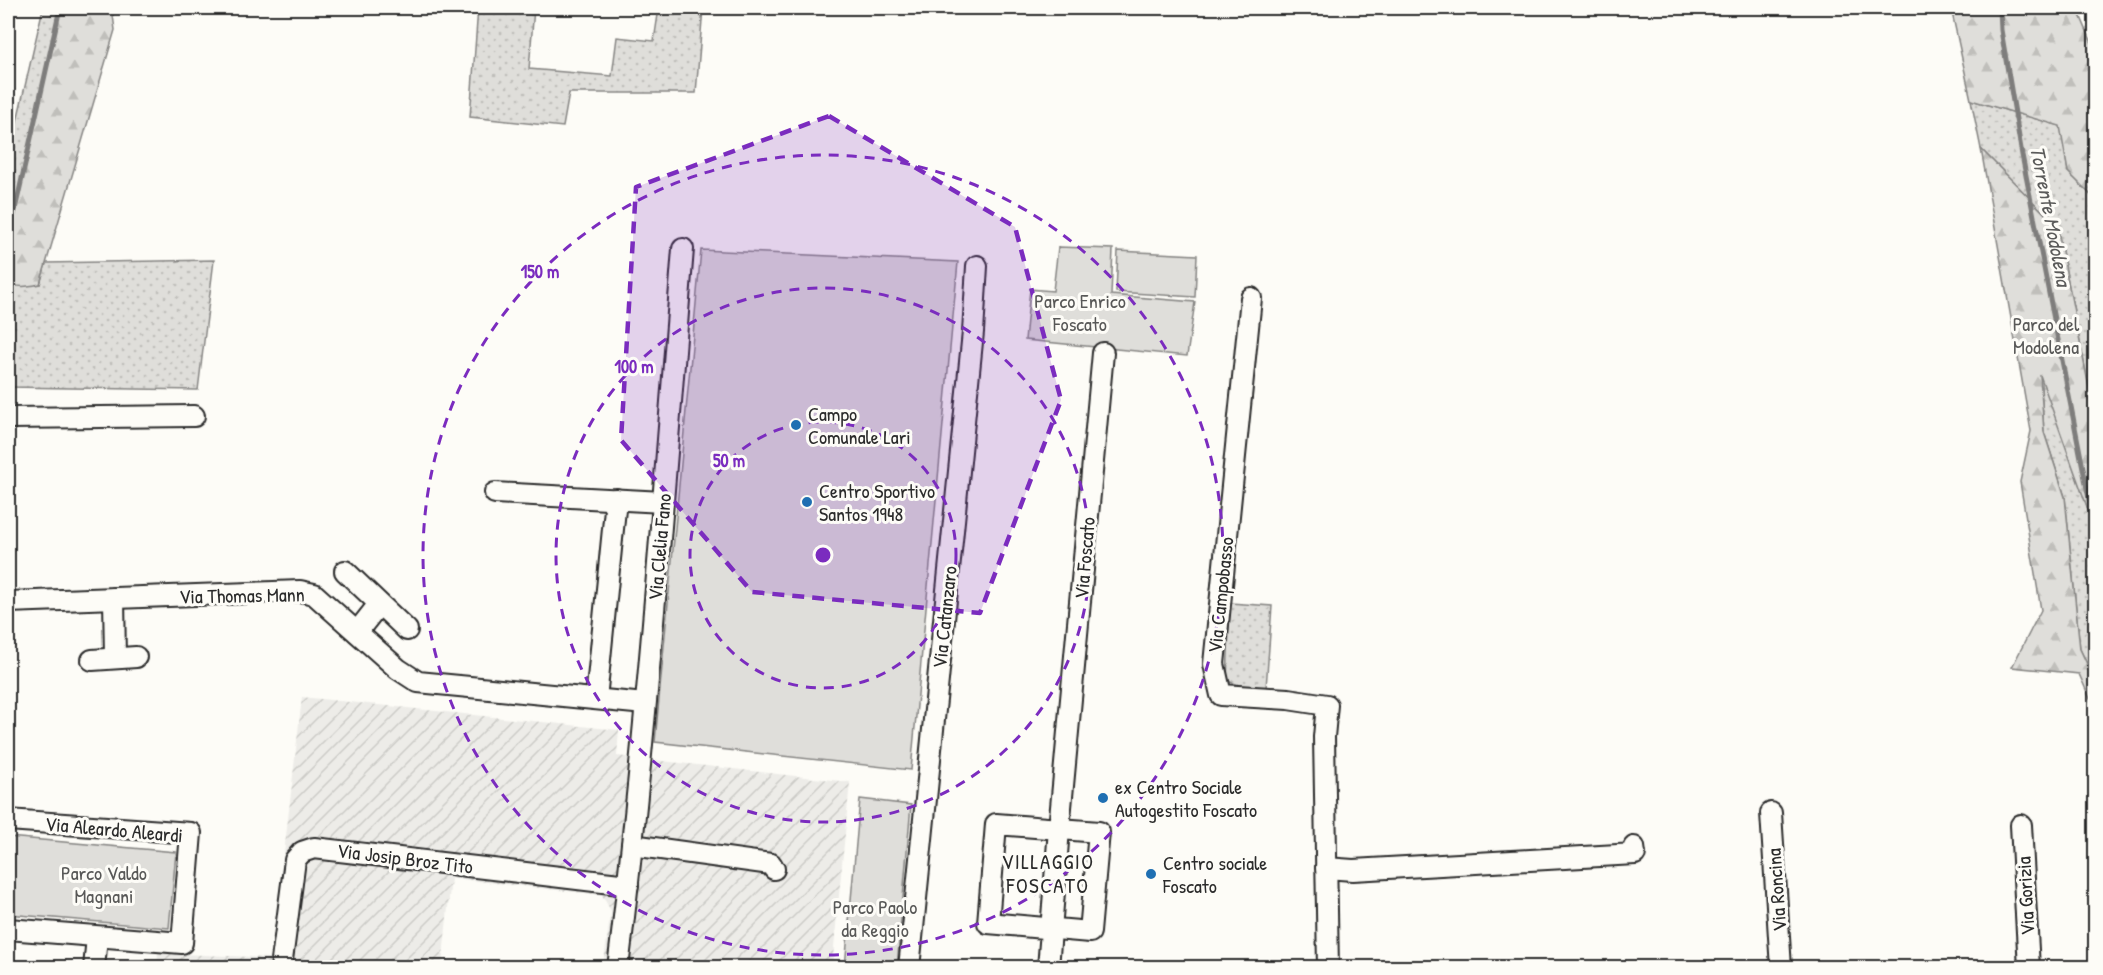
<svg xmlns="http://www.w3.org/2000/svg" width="2103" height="975" font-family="'Patrick Hand',sans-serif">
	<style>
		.industrial { fill: url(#industrial-furrows) }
		.grass { fill: url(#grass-dots); stroke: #858482; stroke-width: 1.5 }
		.forest { fill: url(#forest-firs); stroke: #858482; stroke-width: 1.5 }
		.park { fill: #dfdeda; stroke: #858482; stroke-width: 1.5 }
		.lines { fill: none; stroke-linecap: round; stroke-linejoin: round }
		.stream { stroke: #7e7d7b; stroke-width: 5 }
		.minor-casing { stroke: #2b2b2b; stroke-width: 24 }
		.minor { stroke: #fdfcf7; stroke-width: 20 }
		.marked { fill: #7b2cbf; fill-opacity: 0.2; stroke: #7b2cbf; stroke-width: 4.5; stroke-dasharray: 12 8; stroke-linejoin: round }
		.ring { fill: none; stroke: #7b2cbf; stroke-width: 3; stroke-dasharray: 10 8 }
		.poi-dot { fill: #1f6fb2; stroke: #fdfcf7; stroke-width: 2 }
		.labels { text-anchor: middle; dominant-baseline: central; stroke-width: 6; stroke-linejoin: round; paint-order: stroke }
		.park-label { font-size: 20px; fill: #585857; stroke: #fdfcf7 }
		.poi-label { font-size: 20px; fill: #2b2b2b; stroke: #fdfcf7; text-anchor: start }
		.street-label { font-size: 20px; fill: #2b2b2b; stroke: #fdfcf7 }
		.water-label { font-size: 21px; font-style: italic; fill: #5b5b5a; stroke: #fdfcf7 }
		.neighbourhood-label { font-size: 21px; letter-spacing: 1.5px; fill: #2b2b2b; stroke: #fdfcf7 }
		.centre { fill: #7b2cbf; stroke: #fdfcf7; stroke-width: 3 }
		.ring-label { font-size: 18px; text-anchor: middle; font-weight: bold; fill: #7b2cbf; stroke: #fdfcf7; stroke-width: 6; stroke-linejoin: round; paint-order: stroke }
	</style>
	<defs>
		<pattern id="industrial-furrows" width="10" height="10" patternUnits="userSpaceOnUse" patternTransform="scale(1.5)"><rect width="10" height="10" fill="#edece8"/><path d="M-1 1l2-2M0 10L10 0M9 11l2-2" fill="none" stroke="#cbcbc7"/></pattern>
		<pattern id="grass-dots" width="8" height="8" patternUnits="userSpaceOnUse" patternTransform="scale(1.5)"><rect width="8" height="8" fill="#dfdeda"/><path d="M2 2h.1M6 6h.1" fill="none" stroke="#c0bfbb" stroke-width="1.8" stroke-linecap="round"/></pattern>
		<pattern id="forest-firs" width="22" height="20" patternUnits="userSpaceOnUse" patternTransform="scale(1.5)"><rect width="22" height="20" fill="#dfdeda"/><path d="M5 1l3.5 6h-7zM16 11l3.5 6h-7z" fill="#c0bfbb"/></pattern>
	</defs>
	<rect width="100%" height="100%" fill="#fdfcf7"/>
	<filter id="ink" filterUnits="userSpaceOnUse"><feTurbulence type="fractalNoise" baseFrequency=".0167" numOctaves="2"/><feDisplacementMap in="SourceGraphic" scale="12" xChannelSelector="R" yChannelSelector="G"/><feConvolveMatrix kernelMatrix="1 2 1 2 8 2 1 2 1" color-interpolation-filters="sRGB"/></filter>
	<g filter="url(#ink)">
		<!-- industrial -->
		<polygon class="industrial" points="302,697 619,730 617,756 850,782 832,967 603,967 611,911 602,895 451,878 442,967 157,968 158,953 272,958"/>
		<!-- grass -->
		<g class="grass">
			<polygon points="43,8 60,8 8,241 8,160"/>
			<polygon points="478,8 534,8 529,69 612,76 617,37 654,41 659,8 703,8 696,93 569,93 563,127 470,117"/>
			<polygon points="1971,100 2061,126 2068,172 2095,199 2095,418 2057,226 1981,149"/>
			<polygon points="214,260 198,390 8,387 8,282 11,285 40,284 46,263"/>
			<polygon points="2040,372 2095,529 2095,681 2080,649 2065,497 2044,432"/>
			<polygon points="1230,603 1272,606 1266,688 1239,685 1227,681"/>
		</g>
		<!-- forest -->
		<g class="forest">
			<path d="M60,8h52l3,22 -75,254c-10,2 -23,5 -32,-2v-41z"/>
			<polygon points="1951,8 2077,8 2095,50 2095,199 2068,172 2060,126 1971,100"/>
			<polygon points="1981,149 2057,226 2095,418 2095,529 2040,375 2044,432 2065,497 2080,649 2095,681 2095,710 2079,674 2012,667 2041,610 2020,482 2031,431"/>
		</g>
		<!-- park -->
		<g class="park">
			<polygon points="1058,247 1113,249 1111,295 1195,302 1187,356 1025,340 1030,289 1053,291"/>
			<polygon points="701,250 958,262 911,770 655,742"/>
			<polygon points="1118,251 1197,255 1195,297 1116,292"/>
			<polygon points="860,799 911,805 897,967 845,967"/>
			<polygon points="8,837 176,852 169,928 8,914"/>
		</g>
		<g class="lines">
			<!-- stream -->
			<g class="stream">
				<polyline points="2000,8 2001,30 2022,155 2096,535"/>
				<polyline points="8,241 60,8"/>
			</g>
			<!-- minor casing -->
			<g class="minor-casing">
				<g id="minor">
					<polyline points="1251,298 1214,664 1221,695 1288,699 1327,705 1324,737 1328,968"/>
					<polyline points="8,418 194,416"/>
					<polyline points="495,493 663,502"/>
					<polyline points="345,571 407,630"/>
					<polyline points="114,598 115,658"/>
					<polyline points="8,602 300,591 314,594 398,669 418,682 645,704"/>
					<polyline points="357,632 379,604"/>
					<polyline points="92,660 136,657"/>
					<polyline points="596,699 616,499"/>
					<polyline points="1771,813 1781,968"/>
					<polyline points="8,820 191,833 182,943 8,929"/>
					<polygon points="996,824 1099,832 1090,932 988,923"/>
					<polyline points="2021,825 2029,968"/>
					<polyline points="632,845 771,864 774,869"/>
					<polyline points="1326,868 1353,870 1635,854 1634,847"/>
					<polyline points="94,968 97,937"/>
					<polyline points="281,968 295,860 302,852 314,848 628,885"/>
					<path d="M618,968c29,-239 46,-480 65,-719"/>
					<polyline points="909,968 973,332 977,266"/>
					<polyline points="1048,968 1059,829 1103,353"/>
				</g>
			</g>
			<!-- minor -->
			<use href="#minor" class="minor"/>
		</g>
	</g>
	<!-- marked area -->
	<path class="marked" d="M829,116l186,111 46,173 -81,213 -228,-21 -131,-152 15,-253z"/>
	<!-- distance rings -->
	<g class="ring">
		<circle cx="823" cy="555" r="133"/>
		<circle cx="823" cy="555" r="267"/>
		<circle cx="823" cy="555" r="400"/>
	</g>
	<!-- markers -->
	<g class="poi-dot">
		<circle cx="796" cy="425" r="6"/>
		<circle cx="807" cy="502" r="6"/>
		<circle cx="1103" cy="798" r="6"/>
		<circle cx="1151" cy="874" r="6"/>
	</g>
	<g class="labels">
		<!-- park labels -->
		<g class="park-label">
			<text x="1080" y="300">Parco Enrico<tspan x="1080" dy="23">Foscato</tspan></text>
			<text x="2046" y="323">Parco del<tspan x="2046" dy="23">Modolena</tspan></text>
			<text x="104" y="872">Parco Valdo<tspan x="104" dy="23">Magnani</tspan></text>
			<text x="875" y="906">Parco Paolo<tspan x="875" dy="23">da Reggio</tspan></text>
		</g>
		<!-- poi labels -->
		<g class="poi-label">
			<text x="808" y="413">Campo<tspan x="808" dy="23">Comunale Lari</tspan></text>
			<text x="819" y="490">Centro Sportivo<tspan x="819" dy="23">Santos 1948</tspan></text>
			<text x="1115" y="786">ex Centro Sociale<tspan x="1115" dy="23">Autogestito Foscato</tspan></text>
			<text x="1163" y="862">Centro sociale<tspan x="1163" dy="23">Foscato</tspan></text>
		</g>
		<!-- street labels -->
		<g class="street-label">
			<text transform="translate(659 547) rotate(-85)">Via Clelia Fano</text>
			<text transform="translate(1084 558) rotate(-85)">Via Foscato</text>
			<text transform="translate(242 595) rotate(-1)">Via Thomas Mann</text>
			<text transform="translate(1220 595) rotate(-84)">Via Campobasso</text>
			<text transform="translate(944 617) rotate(-84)">Via Catanzaro</text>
			<text transform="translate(114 829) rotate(5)">Via Aleardo Aleardi</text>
			<text transform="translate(405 858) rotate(7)">Via Josip Broz Tito</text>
			<text transform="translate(1776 890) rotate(-94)">Via Roncina</text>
			<text transform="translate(2025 896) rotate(-93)">Via Gorizia</text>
		</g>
		<!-- water labels -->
		<g class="water-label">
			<text transform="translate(2051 216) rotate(79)">Torrente Modolena</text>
		</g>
		<!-- neighbourhood labels -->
		<g class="neighbourhood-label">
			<text x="1048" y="861">VILLAGGIO<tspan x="1048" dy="24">FOSCATO</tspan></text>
		</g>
	</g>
	<circle cx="823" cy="555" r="9" class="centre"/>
	<g class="ring-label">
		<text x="540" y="278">150 m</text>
		<text x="634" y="373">100 m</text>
		<text x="729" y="467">50 m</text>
	</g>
	<!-- margin -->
	<rect width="2103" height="975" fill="none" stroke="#fdfcf7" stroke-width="30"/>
	<rect x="15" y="15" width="2073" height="945" fill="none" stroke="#2b2b2b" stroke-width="2" filter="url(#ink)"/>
</svg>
